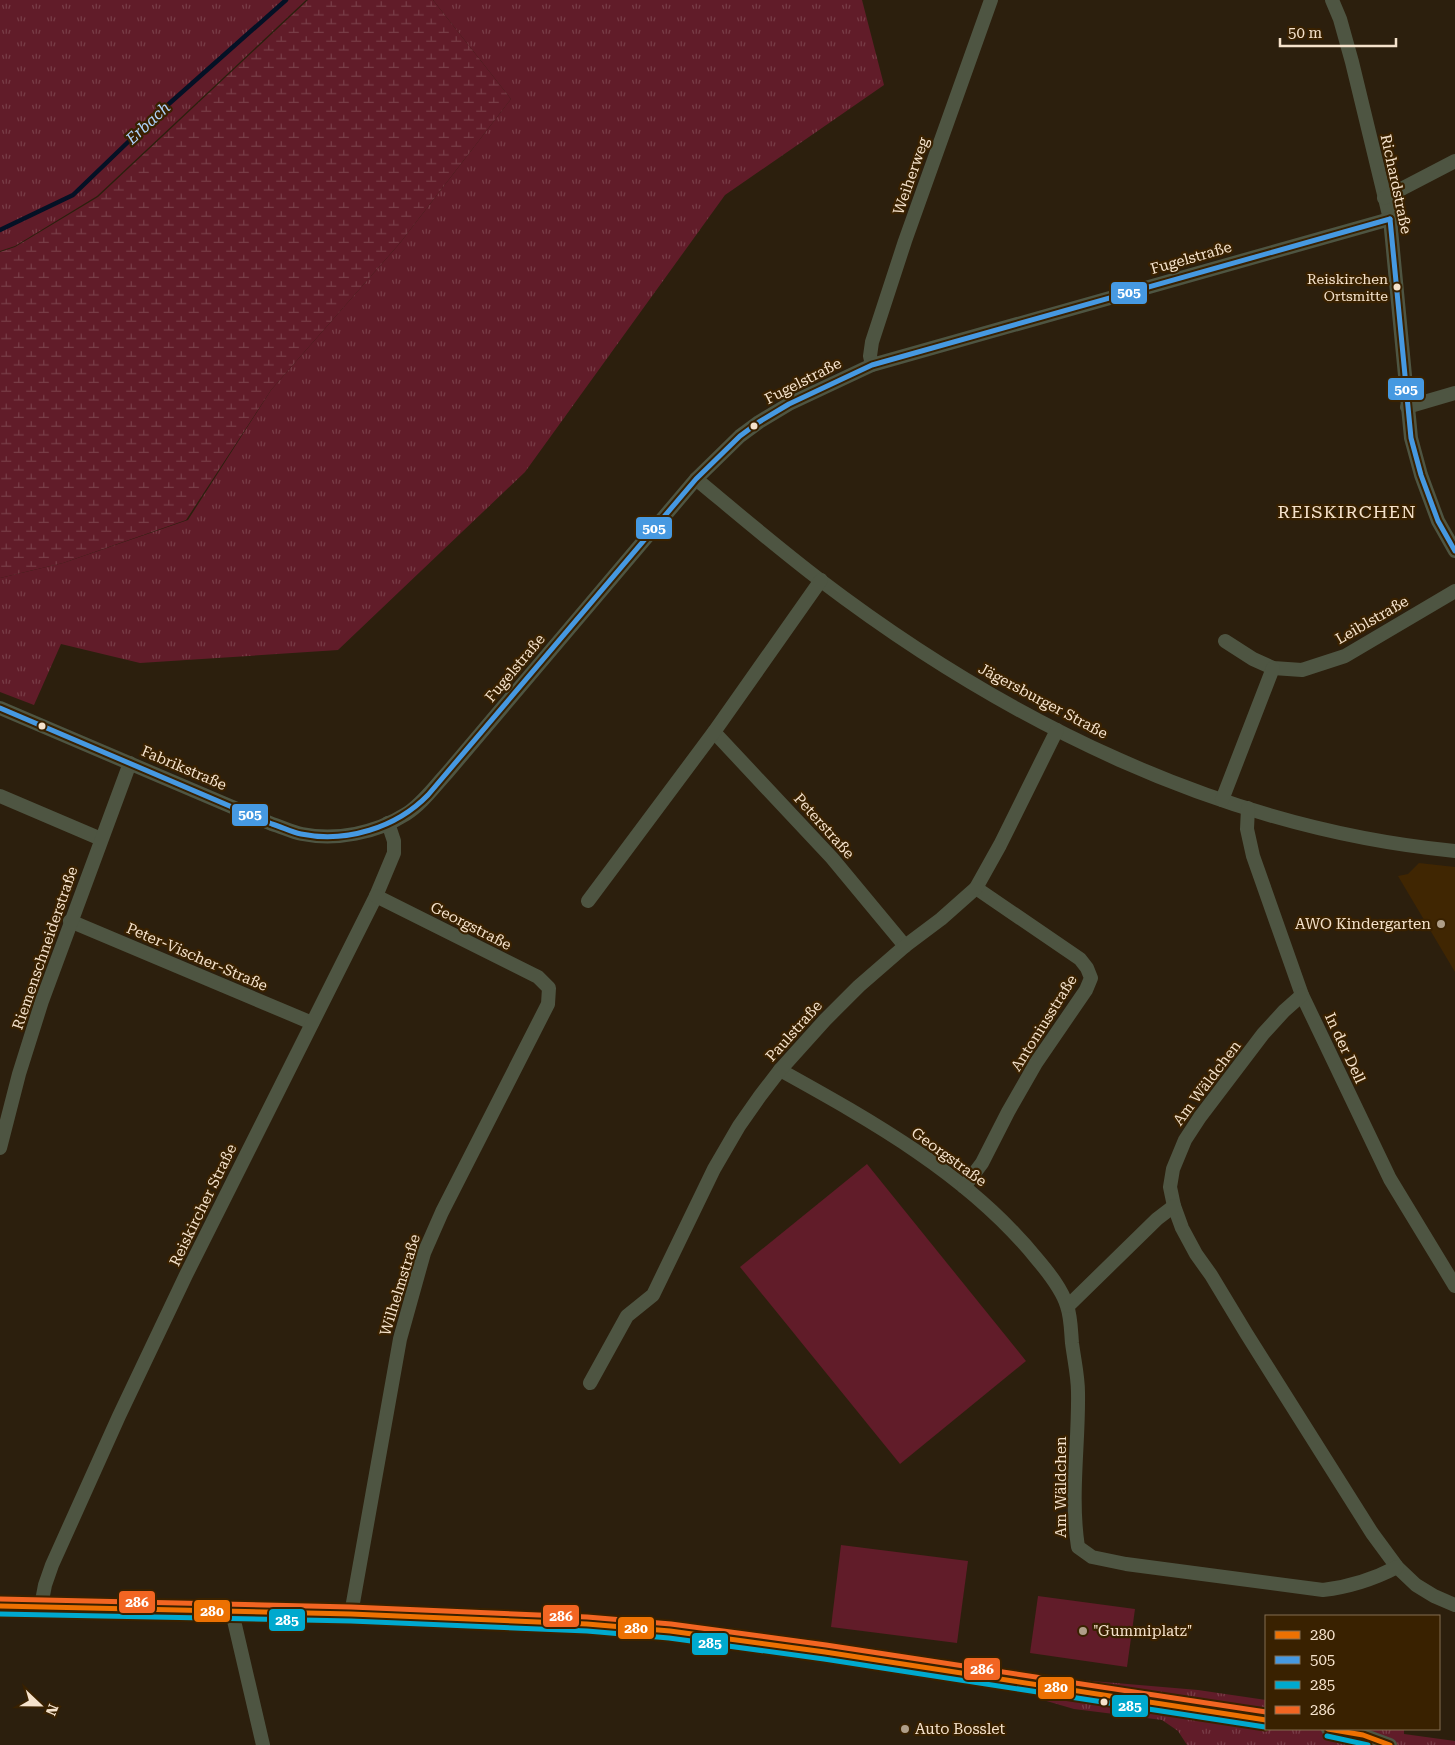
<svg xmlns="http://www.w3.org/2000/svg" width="1455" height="1745" font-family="'Roboto Serif',serif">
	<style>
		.built { fill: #402602 }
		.grass { fill: url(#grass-tufts) }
		.wetland { fill: url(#wetland-marsh) }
		.garden { fill: #611c29 }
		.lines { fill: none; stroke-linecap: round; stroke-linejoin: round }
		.stream { stroke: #041125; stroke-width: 4.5 }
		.minor { stroke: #4e5542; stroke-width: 14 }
		.bus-1-casing { stroke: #392100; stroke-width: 9 }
		.bus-2-casing { stroke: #392100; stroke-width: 9 }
		.bus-3-casing { stroke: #392100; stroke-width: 9 }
		.bus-4-casing { stroke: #392100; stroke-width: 9 }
		.bus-1 { stroke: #ed7102; stroke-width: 5 }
		.bus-2 { stroke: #4699e1; stroke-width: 5 }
		.bus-3 { stroke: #00a9ce; stroke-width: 5 }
		.bus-4 { stroke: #f26522; stroke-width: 5 }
		.bus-dot { fill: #f5e2cb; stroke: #392100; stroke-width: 2 }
		.poi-dot { fill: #af9e88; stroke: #392100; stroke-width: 2 }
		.labels { text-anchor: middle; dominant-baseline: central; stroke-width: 4.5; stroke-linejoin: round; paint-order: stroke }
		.bus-label { font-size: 14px; fill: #f5e2cb; stroke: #392100; text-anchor: end }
		.street-label { font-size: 15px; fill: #f5e2cb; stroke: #392100 }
		.poi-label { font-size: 15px; fill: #f5e2cb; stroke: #392100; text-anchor: start }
		.water-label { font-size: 16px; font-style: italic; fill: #aed2f9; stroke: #392100 }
		.quarter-label { font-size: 18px; letter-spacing: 1px; fill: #f5e2cb; stroke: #392100 }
		.line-badge { stroke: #392100; stroke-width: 2 }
		.badge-label { font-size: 14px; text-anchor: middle; font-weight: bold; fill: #fff }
	</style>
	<defs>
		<pattern id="grass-tufts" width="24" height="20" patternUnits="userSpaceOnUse" patternTransform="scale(1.25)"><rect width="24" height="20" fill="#611c29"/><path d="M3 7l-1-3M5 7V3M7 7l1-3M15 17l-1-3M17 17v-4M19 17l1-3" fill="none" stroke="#783d47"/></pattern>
		<pattern id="wetland-marsh" width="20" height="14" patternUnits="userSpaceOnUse" patternTransform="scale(1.25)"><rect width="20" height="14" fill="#611c29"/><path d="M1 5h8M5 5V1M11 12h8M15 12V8" fill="none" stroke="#783d47"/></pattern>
	</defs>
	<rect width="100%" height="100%" fill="#2c1f0d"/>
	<!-- built -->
	<polygon class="built" points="1419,863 1455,867 1455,972 1398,876 1408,874"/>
	<!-- grass -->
	<g class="grass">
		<polygon points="0,0 306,0 97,196 15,246 0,251"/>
		<polygon points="433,0 862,0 884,85 725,195 525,472 338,650 140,663 61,644 34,705 0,692 0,578 63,563 188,520 271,390 400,243 511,99"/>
		<polygon points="1045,1677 1198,1690 1266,1700 1266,1729 1404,1729 1404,1734 1455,1741 1455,1745 1187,1745 1178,1731 1162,1720 1074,1709 1043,1700"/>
	</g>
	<!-- wetland -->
	<polygon class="wetland" points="308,0 433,0 511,99 400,243 271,390 186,520 63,563 0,578 0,252 15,247 98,197"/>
	<!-- garden -->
	<g class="garden">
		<polygon points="867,1164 1026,1361 900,1464 740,1267"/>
		<polygon points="841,1545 968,1561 957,1643 831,1627"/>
		<polygon points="1038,1596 1135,1609 1127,1667 1030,1653"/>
	</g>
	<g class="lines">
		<!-- stream -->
		<polyline class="stream" points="0,230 73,195 153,118 286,0"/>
		<!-- minor -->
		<g class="minor">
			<polyline points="1332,0 1340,19 1352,62 1390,219 1411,438 1421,475 1438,521 1455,551"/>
			<polyline points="1384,198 1455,161"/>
			<polyline points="872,365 870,356 872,342 905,241 991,0"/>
			<polyline points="1407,407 1455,393"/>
			<path d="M696,479c41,34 82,69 124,101 184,140 402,249 635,271"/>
			<polyline points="1225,641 1253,659 1273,668 1302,670 1345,656 1455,591"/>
			<path d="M0,708l272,116c10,3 20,8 30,10 34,7 74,-1 104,-20 16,-10 28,-27 41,-41l249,-294 44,-43 19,-14 30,-18 83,-39 518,-146"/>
			<polyline points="714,732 832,858 905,946"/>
			<polyline points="0,796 101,839"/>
			<polyline points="1222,800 1273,668"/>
			<polyline points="1248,808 1247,829 1253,856 1302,995 1390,1179 1455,1286"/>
			<polyline points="588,901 714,732 821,580"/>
			<polyline points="70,921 312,1023"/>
			<polyline points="1302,995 1284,1011 1263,1034 1200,1117 1185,1140 1173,1169 1170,1187 1174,1206 1182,1228 1196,1254 1211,1275 1246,1333 1372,1533 1397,1567 1416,1585 1434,1596 1455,1605"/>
			<path d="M780,1070c92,51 189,105 257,189 11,13 25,30 30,47 4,11 4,26 5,37 2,16 6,33 6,49 1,51 -8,104 0,155l14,10 34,7 197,26c26,-3 51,-11 74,-23"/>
			<polyline points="0,1148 19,1074 42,1001 130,763"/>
			<polyline points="964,1187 982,1163 1008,1112 1036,1063 1086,990 1091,978 1087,968 1080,959 976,888"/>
			<polyline points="1068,1306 1157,1219 1174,1206"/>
			<polyline points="590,1383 627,1316 653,1295 714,1169 739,1126 760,1096 780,1070 825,1020 859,986 905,946 941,919 976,888 1000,845 1057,730"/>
			<polyline points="0,1606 351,1614 587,1624 670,1631 825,1652 1266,1720"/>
			<polyline points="41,1606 45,1585 52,1565 119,1416 186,1275 376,896 394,853 394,841 388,823"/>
			<polyline points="232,1612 263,1745"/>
			<polyline points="351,1614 400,1339 424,1253 442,1212 548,1004 549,988 538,977 376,896"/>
			<polyline points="1328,1729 1363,1735 1390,1745"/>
		</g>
		<!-- bus-1 casing -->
		<g class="bus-1-casing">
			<g id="bus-1">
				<polyline points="0,1606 351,1614 587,1624 670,1631 825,1652 1266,1720"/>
				<polyline points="1328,1729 1363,1735 1390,1745"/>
			</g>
		</g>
		<!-- bus-2 casing -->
		<g class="bus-2-casing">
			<g id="bus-2">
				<polyline points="1390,219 1411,438 1421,475 1438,521 1455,551"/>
				<path d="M0,708l272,116c10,3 19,8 29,10 45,9 95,-6 127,-39l268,-316 44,-43 19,-14 30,-18 83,-39 518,-146"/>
			</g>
		</g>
		<!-- bus-3 casing -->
		<g class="bus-3-casing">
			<g id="bus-3">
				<polyline points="0,1614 351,1621 587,1631 669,1638 824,1659 1265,1727"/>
				<polyline points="1327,1736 1368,1745"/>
			</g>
		</g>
		<!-- bus-4 casing -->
		<g class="bus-4-casing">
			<polyline id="bus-4" points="0,1599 351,1607 587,1617 671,1624 826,1645 1266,1712"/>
		</g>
		<!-- bus-1 -->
		<use href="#bus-1" class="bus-1"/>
		<!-- bus-2 -->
		<use href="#bus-2" class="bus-2"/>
		<!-- bus-3 -->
		<use href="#bus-3" class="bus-3"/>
		<!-- bus-4 -->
		<use href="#bus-4" class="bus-4"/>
	</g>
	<!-- markers -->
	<g class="bus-dot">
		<circle cx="1397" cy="287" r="4.5"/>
		<circle cx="754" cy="426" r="4.5"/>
		<circle cx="42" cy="726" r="4.5"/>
		<circle cx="1104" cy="1702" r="4.5"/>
	</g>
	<g class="poi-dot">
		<circle cx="1441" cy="924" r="5"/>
		<circle cx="1083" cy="1631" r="5"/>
		<circle cx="905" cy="1729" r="5"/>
	</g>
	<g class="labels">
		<!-- bus labels -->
		<g class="bus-label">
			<text x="1388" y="279">Reiskirchen<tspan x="1388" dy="17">Ortsmitte</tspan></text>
		</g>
		<!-- street labels -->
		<g class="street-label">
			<text transform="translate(911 176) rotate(-71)">Weiherweg</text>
			<text transform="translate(1396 184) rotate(78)">Richardstraße</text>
			<text transform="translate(1191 258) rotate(-16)">Fugelstraße</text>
			<text transform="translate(803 381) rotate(-27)">Fugelstraße</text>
			<text transform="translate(1372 620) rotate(-30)">Leiblstraße</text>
			<text transform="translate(515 668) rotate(-50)">Fugelstraße</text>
			<text transform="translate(1043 701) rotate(28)">Jägersburger Straße</text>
			<text transform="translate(184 768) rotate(23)">Fabrikstraße</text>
			<text transform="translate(824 826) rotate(48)">Peterstraße</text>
			<text transform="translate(471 926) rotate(27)">Georgstraße</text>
			<text transform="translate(45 948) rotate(-71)">Riemenschneiderstraße</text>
			<text transform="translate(197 957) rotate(23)">Peter-Vischer-Straße</text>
			<text transform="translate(1044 1023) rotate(-58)">Antoniusstraße</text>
			<text transform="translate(794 1031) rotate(-48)">Paulstraße</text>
			<text transform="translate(1345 1048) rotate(65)">In der Dell</text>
			<text transform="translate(1207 1083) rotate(-53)">Am Wäldchen</text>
			<text transform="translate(949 1157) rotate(36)">Georgstraße</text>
			<text transform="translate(203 1205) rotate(-64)">Reiskircher Straße</text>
			<text transform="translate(400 1285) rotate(-73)">Wilhelmstraße</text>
			<text transform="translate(1061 1487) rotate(-90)">Am Wäldchen</text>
		</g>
		<!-- poi labels -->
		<g class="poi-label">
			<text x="1431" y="924" text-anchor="end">AWO Kindergarten</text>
			<text x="1093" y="1631">"Gummiplatz"</text>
			<text x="915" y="1729">Auto Bosslet</text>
		</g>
		<!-- water labels -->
		<g class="water-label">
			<text transform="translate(148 123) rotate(-43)">Erbach</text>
		</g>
		<!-- quarter labels -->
		<g class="quarter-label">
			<text x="1347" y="511">REISKIRCHEN</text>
		</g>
	</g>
	<g class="line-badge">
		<rect x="1110" y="281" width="38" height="24" rx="5" fill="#4699e1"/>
		<rect x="1387" y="377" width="38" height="24" rx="5" fill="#4699e1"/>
		<rect x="635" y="516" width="38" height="24" rx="5" fill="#4699e1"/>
		<rect x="231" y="803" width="38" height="24" rx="5" fill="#4699e1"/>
		<rect x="118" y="1590" width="38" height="24" rx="5" fill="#f26522"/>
		<rect x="193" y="1599" width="38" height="24" rx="5" fill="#ed7102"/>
		<rect x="542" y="1604" width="38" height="24" rx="5" fill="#f26522"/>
		<rect x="268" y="1608" width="38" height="24" rx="5" fill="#00a9ce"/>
		<rect x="617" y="1616" width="38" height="24" rx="5" fill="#ed7102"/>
		<rect x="691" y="1632" width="38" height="24" rx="5" fill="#00a9ce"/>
		<rect x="963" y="1657" width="38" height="24" rx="5" fill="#f26522"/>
		<rect x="1037" y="1676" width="38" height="24" rx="5" fill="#ed7102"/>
		<rect x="1111" y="1694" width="38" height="24" rx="5" fill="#00a9ce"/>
	</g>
	<g class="badge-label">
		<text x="1129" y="297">505</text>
		<text x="1406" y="394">505</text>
		<text x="654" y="533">505</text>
		<text x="250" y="819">505</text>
		<text x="137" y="1607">286</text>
		<text x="212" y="1616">280</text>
		<text x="561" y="1621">286</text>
		<text x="287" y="1625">285</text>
		<text x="636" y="1633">280</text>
		<text x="710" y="1648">285</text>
		<text x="982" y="1674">286</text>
		<text x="1056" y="1692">280</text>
		<text x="1130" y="1711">285</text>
	</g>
	<!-- legend -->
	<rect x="1265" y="1615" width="175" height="115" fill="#392100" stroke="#846e51"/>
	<rect x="1275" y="1631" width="25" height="8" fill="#ed7102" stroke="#846e51"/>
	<text x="1310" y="1640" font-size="15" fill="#f5e2cb">280</text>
	<rect x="1275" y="1656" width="25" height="8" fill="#4699e1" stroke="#846e51"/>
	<text x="1310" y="1665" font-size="15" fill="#f5e2cb">505</text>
	<rect x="1275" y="1681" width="25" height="8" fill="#00a9ce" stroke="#846e51"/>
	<text x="1310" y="1690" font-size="15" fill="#f5e2cb">285</text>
	<rect x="1275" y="1706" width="25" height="8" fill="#f26522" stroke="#846e51"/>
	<text x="1310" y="1715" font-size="15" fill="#f5e2cb">286</text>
	<!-- north arrow -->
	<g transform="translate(40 1705) rotate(112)" stroke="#392100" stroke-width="4" paint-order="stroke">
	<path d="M0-4L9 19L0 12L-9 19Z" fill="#f5e2cb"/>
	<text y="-8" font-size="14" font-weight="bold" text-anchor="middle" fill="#f5e2cb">N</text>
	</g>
	<!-- scale -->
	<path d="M1280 38v8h116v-8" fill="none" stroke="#f5e2cb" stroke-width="2.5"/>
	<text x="1288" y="38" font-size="15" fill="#f5e2cb" stroke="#392100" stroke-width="4" paint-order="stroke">50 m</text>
</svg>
